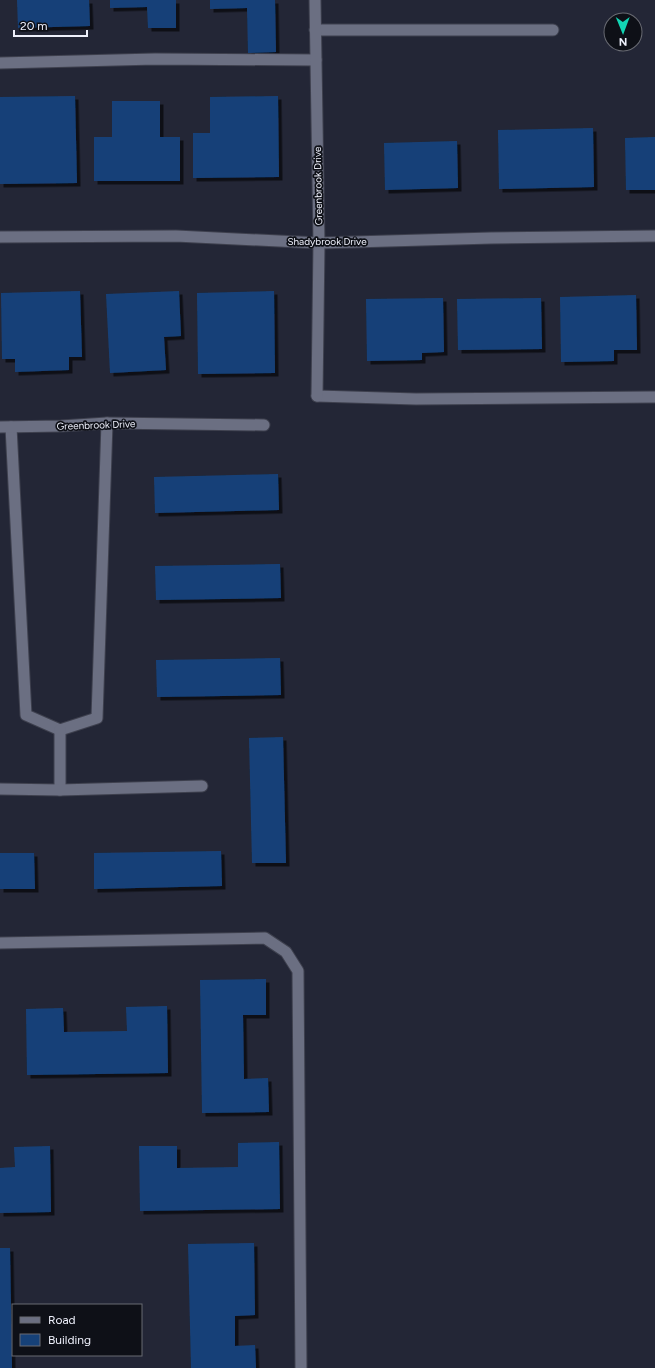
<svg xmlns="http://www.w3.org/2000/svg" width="655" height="1368" font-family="Figtree,sans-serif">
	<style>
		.building { fill: #164178; filter: url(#shadow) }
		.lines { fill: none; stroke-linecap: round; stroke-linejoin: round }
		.service-casing { stroke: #3e404e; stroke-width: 13 }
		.minor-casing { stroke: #3e404e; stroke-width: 13 }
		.service { stroke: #6b6f82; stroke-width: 11 }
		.minor { stroke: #6b6f82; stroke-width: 11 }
		.labels { text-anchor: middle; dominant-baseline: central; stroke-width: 3.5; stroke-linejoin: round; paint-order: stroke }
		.street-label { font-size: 10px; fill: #eef0fb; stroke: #0e1017 }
	</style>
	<defs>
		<filter id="shadow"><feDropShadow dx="3.5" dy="3.5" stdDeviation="0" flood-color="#0009"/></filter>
	</defs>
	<rect width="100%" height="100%" fill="#232636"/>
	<!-- building -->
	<g class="building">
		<polygon points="17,0 89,0 90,26 18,28"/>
		<polygon points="110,0 176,0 176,28 148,28 147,7 110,8"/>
		<polygon points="210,0 275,0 276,52 248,53 247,8 210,9"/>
		<polygon points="75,96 77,183 0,184 0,97"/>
		<polygon points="278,96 279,177 193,178 193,133 210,133 210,97"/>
		<polygon points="112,101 160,101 160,137 180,137 180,181 94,181 94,137 112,137"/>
		<polygon points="593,128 594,187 499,189 498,130"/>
		<polygon points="655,137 655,190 626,190 625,138"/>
		<polygon points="457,141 458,188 385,190 384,143"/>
		<polygon points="80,291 82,357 69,357 69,370 15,372 15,359 2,359 1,293"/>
		<polygon points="179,291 181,336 164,337 166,370 110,373 106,294"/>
		<polygon points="274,291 275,373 198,374 197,293"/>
		<polygon points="636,295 637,350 614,350 614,361 561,362 560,297"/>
		<polygon points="443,298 444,352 422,353 422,360 367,361 366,299"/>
		<polygon points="541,298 542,349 458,350 457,299"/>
		<polygon points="278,474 279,510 155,513 154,477"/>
		<polygon points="280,564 281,598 156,600 155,566"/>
		<polygon points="280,658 281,695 157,697 156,660"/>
		<polygon points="283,737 286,863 252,863 249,738"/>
		<polygon points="221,851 222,886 94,889 94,853"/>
		<polygon points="0,853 34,853 35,889 0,889"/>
		<polygon points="266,979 266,1015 243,1015 244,1079 268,1078 269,1112 202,1113 200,980"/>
		<polygon points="167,1006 168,1073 27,1075 26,1009 63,1008 64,1032 127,1031 126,1007"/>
		<polygon points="279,1142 280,1209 140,1211 139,1146 177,1146 177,1168 238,1167 238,1143"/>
		<polygon points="50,1146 51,1212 0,1213 0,1168 15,1167 14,1147"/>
		<polygon points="254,1243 255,1315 235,1316 235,1346 255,1345 256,1368 191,1368 188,1244"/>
		<polygon points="0,1248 10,1248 12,1368 0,1368"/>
	</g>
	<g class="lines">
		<!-- service casing -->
		<g class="service-casing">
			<g id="service">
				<polyline points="315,30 553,30"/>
				<polyline points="0,63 155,59 316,60"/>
				<polyline points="317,396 416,399 655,397"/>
				<polyline points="11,427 26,715 60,730 97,718 107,423"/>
				<polyline points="60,730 60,790"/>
				<polyline points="0,789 60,790 202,786"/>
				<polyline points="0,943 265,938 286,952 298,971 301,1368"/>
			</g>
		</g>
		<!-- minor casing -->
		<g class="minor-casing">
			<g id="minor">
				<polyline points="315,0 319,243 317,396"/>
				<polyline points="0,237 176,236 319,243 491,238 655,236"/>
				<polyline points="0,427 61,426 107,423 264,425"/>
			</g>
		</g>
		<!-- service -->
		<use href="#service" class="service"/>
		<!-- minor -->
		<use href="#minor" class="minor"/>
	</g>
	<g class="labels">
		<!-- street labels -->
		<g class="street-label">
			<text transform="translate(318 186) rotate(-91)">Greenbrook Drive</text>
			<text x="327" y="241">Shadybrook Drive</text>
			<text transform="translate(96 425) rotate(-2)">Greenbrook Drive</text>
		</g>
	</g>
	<!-- legend -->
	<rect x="12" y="1304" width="130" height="52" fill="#0e1017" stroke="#686a72"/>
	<rect x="20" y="1317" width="20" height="6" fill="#6b6f82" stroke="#686a72"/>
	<text x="48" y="1324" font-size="12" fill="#eef0fb">Road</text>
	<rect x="20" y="1334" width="20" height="12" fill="#164178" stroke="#686a72"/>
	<text x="48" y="1344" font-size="12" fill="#eef0fb">Building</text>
	<!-- north arrow -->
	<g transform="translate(623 32) rotate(179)"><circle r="19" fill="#0e1017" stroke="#686a72"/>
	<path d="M0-3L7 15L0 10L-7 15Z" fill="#12d5b4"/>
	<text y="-6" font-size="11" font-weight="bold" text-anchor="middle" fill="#eef0fb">N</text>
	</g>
	<!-- scale -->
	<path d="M14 30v6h73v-6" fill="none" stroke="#eef0fb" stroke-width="2"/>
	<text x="20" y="30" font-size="12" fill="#eef0fb" stroke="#0e1017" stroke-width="3" paint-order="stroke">20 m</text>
</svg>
